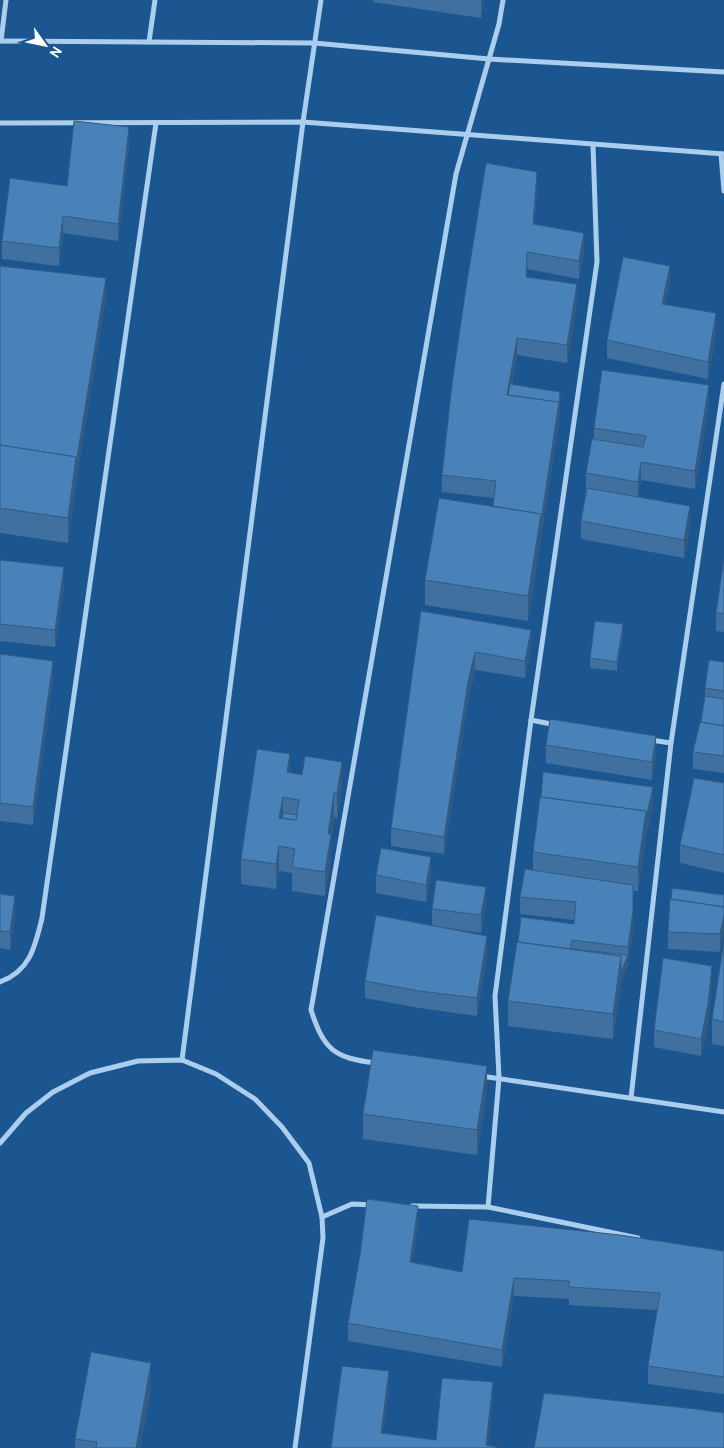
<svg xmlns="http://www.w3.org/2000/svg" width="724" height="1448" font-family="Overpass,sans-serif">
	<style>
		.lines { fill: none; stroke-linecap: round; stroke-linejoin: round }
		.minor { stroke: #abcdee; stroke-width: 5 }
		.wall { fill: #3f709f }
		.shaded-wall { fill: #335b82 }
		.building { fill: #4982b9; stroke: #335b82; fill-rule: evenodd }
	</style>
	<rect width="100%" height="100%" fill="#1c5690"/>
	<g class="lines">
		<!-- minor -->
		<g class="minor">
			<polyline points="0,41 314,43 489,59 724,72"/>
			<polyline points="1,41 6,0"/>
			<polyline points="149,42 155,0"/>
			<polyline points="0,123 303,122 724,154"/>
			<polyline points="721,154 724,191"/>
			<polyline points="531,720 556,725"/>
			<polyline points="651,740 671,743"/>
			<path d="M0,982c30,-11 35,-35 42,-64l114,-795"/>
			<polyline points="182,1060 303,122 321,0"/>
			<path d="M376,1063c-42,-5 -52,-13 -65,-53l145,-836 43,-150 4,-24"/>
			<polyline points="481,1076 724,1112"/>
			<polyline points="631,1098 671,743 724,384"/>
			<polyline points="0,1143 26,1113 53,1092 90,1073 138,1061 182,1060 216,1074 255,1099 282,1127 309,1163 322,1217 323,1238 295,1448"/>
			<polyline points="412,1206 488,1207 638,1238"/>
			<polyline points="488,1207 499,1078 495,996 531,720 597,262 593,145"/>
			<polyline points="322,1217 352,1204 373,1205"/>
		</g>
	</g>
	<!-- wall -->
	<g class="wall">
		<polygon points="373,0 484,0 481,18 373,2"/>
		<polygon points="129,144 118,241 63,233 59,266 2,259 2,241 67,186"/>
		<polygon points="537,190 534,224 584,250 579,279 527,269 527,277 577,302 567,363 517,355 512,384 560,401 559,420 528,621 425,605 425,580 493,506 494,498 442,492 442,475"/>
		<polygon points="0,266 106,295 76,482 68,543 0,533"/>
		<polygon points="670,283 665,305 716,331 708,379 607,358 607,340"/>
		<polygon points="709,403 695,489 641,480 638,497 690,524 684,558 581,539 581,521 586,491 586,473 594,439 594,428"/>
		<polygon points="724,558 724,632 716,631 716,613"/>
		<polygon points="0,560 64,585 55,647 0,641"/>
		<polygon points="421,611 531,647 525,678 475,670 468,699 444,854 391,846 391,828"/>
		<polygon points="623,634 617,671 590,668 590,658"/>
		<polygon points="0,654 53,678 33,825 0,821"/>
		<polygon points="724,662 724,773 693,769 693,752 701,722 705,696 705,688"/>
		<polygon points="546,745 656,753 652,780 546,763"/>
		<polygon points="290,773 342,786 337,818 334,817 331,843 331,859 325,896 292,891 292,873 279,871 276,889 241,884 241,859"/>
		<polygon points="724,783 724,873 680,863 680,845"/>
		<polygon points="653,805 646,835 638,891 633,891 633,929 628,965 621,981 613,1039 508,1026 508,1001 574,924 574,920 520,914 520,897 533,870 533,852"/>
		<polygon points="431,874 426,902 376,893 376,875"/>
		<polygon points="0,894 15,914 10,950 0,948"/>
		<polygon points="724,895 720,952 668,949 668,932"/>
		<polygon points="486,904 481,933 441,927 487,954 477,1016 419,1008 365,998 365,981 432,926 432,909"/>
		<polygon points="724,941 724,1046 712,1044 712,1019"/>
		<polygon points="712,984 708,1022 701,1056 654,1047 654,1030"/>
		<polygon points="487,1091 477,1155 363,1139 363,1114"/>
		<polygon points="418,1223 412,1262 462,1272 724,1251 724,1394 648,1384 648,1366 657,1310 569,1305 569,1299 514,1296 502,1367 348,1341 348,1323"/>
		<polygon points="151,1388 140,1448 75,1448 75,1439"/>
	</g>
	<!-- shaded-wall -->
	<g class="shaded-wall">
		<polygon points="481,0 484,0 481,18"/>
		<polygon points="129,127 129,144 118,241 118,224"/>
		<polygon points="537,172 537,190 533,241 533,224"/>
		<polygon points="63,216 63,233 59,266 59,248"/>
		<polygon points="584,233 584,250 579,279 579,261"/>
		<polygon points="527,252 527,269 526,294 526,277"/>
		<polygon points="670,266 670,283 662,322 662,304"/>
		<polygon points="106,278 106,295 76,482 68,543 68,518 76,457"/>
		<polygon points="577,284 577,302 567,363 567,345"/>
		<polygon points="716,313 716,331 708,379 708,362"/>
		<polygon points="517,338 517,355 508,404 507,395"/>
		<polygon points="709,385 709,403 695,489 695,471"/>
		<polygon points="560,392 559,420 528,621 528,596"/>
		<polygon points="641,462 641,480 638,499 638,482"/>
		<polygon points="690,506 690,524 684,558 684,540"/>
		<polygon points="64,567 64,585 55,647 55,630"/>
		<polygon points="623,624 623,634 617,671 617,662"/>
		<polygon points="531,630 531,647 525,678 525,661"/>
		<polygon points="475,652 475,670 468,699 444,854 444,837 468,682"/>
		<polygon points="53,661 53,678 33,825 33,807"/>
		<polygon points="656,736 656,753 652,780 652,762"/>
		<polygon points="290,754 290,779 287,772"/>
		<polygon points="342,762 342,786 337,818 337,793"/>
		<polygon points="653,787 653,805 646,835 638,891 638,867 646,811"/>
		<polygon points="334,793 334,817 331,843 331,859 325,896 325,872 328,834"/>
		<polygon points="283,797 283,822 279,818"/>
		<polygon points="279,846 279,871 276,889 276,864"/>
		<polygon points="431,857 431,874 426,902 426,885"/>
		<polygon points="486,887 486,904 481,933 481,915"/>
		<polygon points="15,896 15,914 10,950 10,932"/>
		<polygon points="633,911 633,929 628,965 621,981 621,972 628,955 628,947"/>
		<polygon points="724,915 724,933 720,952 720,934"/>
		<polygon points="487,936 487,954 477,1016 477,998"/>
		<polygon points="621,956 621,981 613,1039 613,1014"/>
		<polygon points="712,966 712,984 708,1022 701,1056 701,1039"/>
		<polygon points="487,1066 487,1091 477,1155 477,1130"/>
		<polygon points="418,1206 418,1223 410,1279 410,1262"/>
		<polygon points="514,1278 514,1296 502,1367 502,1350"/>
		<polygon points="151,1363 151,1388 140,1448 136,1448"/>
		<polygon points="389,1371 389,1389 381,1448 381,1433"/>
		<polygon points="493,1382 493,1400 488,1448 486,1448"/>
	</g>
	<!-- building -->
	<g class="building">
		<polygon points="74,121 129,127 118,224 63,216 59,248 2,241 10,178 67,186"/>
		<polygon points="486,163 537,172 533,224 584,233 579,261 527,252 526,277 577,284 567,345 517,338 507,395 559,402 541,521 541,514 493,506 496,481 442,475 452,384 465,294"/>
		<polygon points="623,257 670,266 662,304 716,313 708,362 607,340"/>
		<polygon points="0,266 106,278 76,464 76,457 0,445"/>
		<polygon points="602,370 709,385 695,471 641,462 638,482 586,473 592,439 643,447 646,436 594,428"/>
		<polygon points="510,384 560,392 559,410 559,402 508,395"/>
		<polygon points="0,445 76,457 68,518 0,508"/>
		<polygon points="587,488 690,506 684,540 581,521"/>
		<polygon points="439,498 541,514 528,596 425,580"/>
		<polygon points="724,558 724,614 716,613"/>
		<polygon points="0,560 64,567 55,630 0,624"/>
		<polygon points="421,611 531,630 525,661 475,652 468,682 444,837 391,828"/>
		<polygon points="595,621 623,624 617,662 590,658"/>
		<polygon points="0,654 53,661 33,807 0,803"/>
		<polygon points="709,660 724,662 724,691 705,688"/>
		<polygon points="705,696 724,699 724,726 701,722"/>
		<polygon points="550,719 656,736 652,762 546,745"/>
		<polygon points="700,722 724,726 724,756 693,752"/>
		<path d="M257,749l33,5 -3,18 15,3 3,-19 37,6 -5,31h-3l-6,41h3l-6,38 -33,-5 3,-18 -16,-3 -3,18 -35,-5zM283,797l16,3 -3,20 -17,-2z"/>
		<polygon points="543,772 653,787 646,818 646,811 541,797"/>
		<polygon points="694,778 724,783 724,855 680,845"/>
		<polygon points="540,797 646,811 638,867 533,852"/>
		<polygon points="283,813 297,815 296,820 282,818"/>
		<polygon points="381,848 431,857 426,885 376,875"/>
		<polygon points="525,869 633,885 633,911 628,947 572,940 570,949 518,942 521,917 574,924 576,902 520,897"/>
		<polygon points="436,880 486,887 481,915 432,909"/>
		<polygon points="672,888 724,895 724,907 671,899"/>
		<polygon points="0,894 15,896 10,932 0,931"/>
		<polygon points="670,899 724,907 724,915 720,934 668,932"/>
		<polygon points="376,915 487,936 477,998 419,991 365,981"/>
		<polygon points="724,941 724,1022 712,1019"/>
		<polygon points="517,942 621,956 613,1014 508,1001"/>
		<polygon points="572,949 628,955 621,972 621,956 571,949"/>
		<polygon points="663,958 712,966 708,1004 701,1039 654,1030"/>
		<polygon points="373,1050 487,1066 477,1130 363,1114"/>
		<polygon points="367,1199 418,1206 410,1262 462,1272 469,1219 620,1235 724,1251 724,1377 648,1366 660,1293 569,1287 569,1281 514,1278 502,1350 348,1323 360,1255"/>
		<polygon points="91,1352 151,1363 136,1448 96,1448 97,1442 75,1439"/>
		<polygon points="342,1366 389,1371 381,1433 436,1440 442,1378 493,1382 486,1445 501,1448 331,1448"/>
		<polygon points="544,1393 696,1409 724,1413 724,1448 534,1448"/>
	</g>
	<!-- north arrow -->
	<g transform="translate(45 45) rotate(123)" stroke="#1c5690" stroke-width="4" paint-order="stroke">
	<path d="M0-4L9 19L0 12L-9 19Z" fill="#ffffff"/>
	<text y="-8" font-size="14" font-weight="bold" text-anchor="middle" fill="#ffffff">N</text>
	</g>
</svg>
